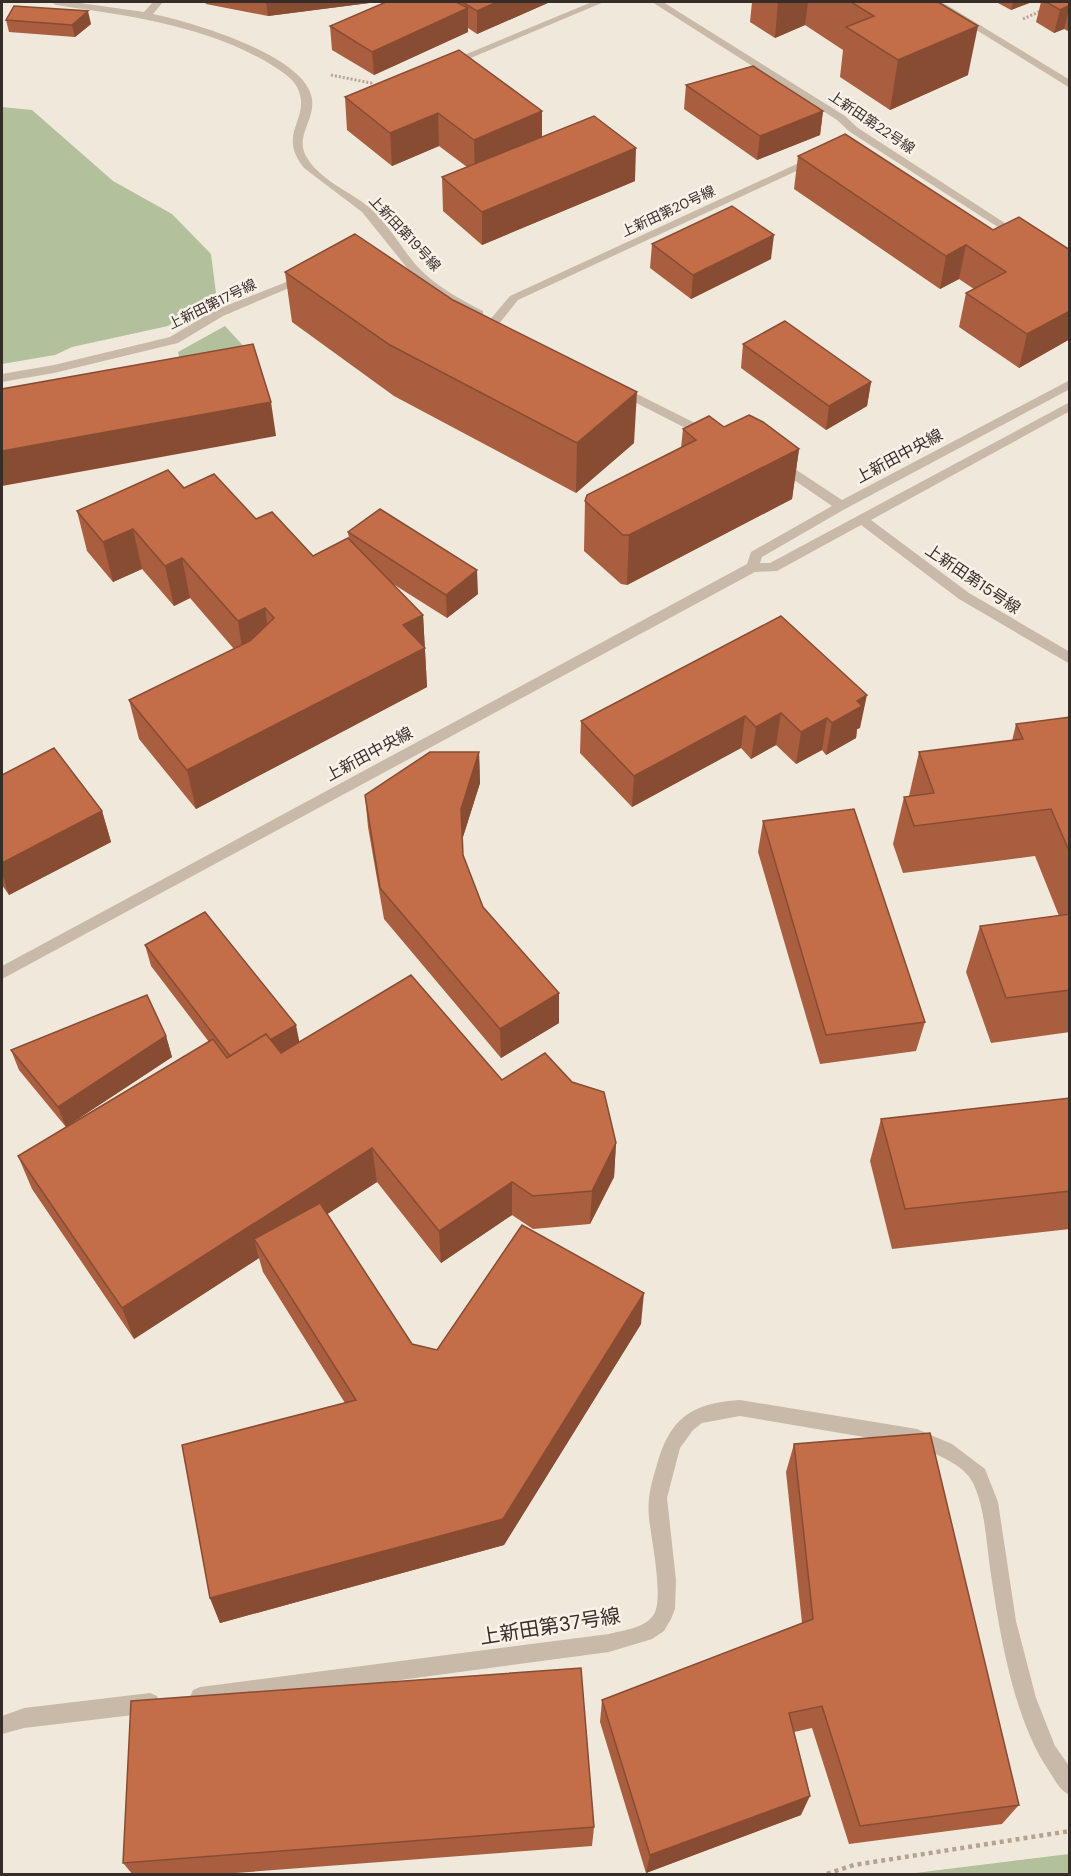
<svg xmlns="http://www.w3.org/2000/svg" width="1071" height="1876" font-family="'DM Sans','Noto Sans JP',sans-serif">
	<style>
		.green { fill: #b2c09c }
		.lines { fill: none; stroke-linecap: round; stroke-linejoin: round }
		.path-far1 { stroke: #b5a392; stroke-width: 3; stroke-dasharray: 2 2; stroke-linecap: butt }
		.path { stroke: #b5a392; stroke-width: 4.5; stroke-dasharray: 4 4; stroke-linecap: butt }
		.minor { fill: #c9b9a8; fill-rule: evenodd }
		.wall { fill: #a85e3f }
		.shaded-wall { fill: #884c33 }
		.building { fill: #c36d49; stroke: #884c33; stroke-width: 1.5 }
		.labels { text-anchor: middle; dominant-baseline: central; stroke-width: 5; stroke-linejoin: round; paint-order: stroke }
		.far-street-label { font-size: 14px; fill: #362d28; stroke: #f9f2e8 }
		.street-label { font-size: 16px; fill: #362d28; stroke: #f9f2e8 }
		.near-street-label { font-size: 20px; fill: #362d28; stroke: #f9f2e8 }
	</style>
	<rect width="100%" height="100%" fill="#f1e8dc"/>
	<!-- green -->
	<g class="green">
		<polygon points="2,107 32,110 113,181 172,214 211,254 217,301 181,316 168,326 72,347 55,355 2,364"/>
		<polygon points="225,326 258,362 185,379 178,352"/>
		<polygon points="1069,1854 1069,1874 907,1874"/>
	</g>
	<g class="lines">
		<!-- path-far1 -->
		<g class="path-far1">
			<polyline points="1023,19 1041,11"/>
			<polyline points="331,75 371,83 374,88"/>
		</g>
		<!-- path -->
		<polyline class="path" points="827,1874 854,1865 1070,1831"/>
		<!-- minor -->
		<g class="minor">
			<path d="M51,2h22l71,10 9,-10h10l-10,12c38,8 153,41 159,85 3,21 -17,37 -6,57 13,24 44,35 64,52 18,16 30,38 46,57 18,20 43,34 67,46v6h-8l-9,-5 -43,-28 -15,-15 -46,-57 -58,-44c-29,-36 9,-49 -7,-81 -5,-10 -18,-17 -27,-23 -65,-39 -141,-48 -214,-59z"/>
			<polygon points="592,2 604,2 454,65 445,63"/>
			<polygon points="652,2 663,2 845,116 858,128 1025,236 1023,238 1015,238 850,132 837,120"/>
			<polygon points="931,2 942,2 1070,80 1070,88"/>
			<polygon points="814,156 819,159 818,161 518,300 498,325 490,325 488,322 510,296"/>
			<polygon points="304,275 310,278 308,280 223,316 178,343 54,373 2,382 2,374 54,365 170,337 215,310"/>
			<polygon points="1070,380 1070,389 845,509 762,557 760,563 770,563 1070,402 1070,411 871,520 969,593 1070,652 1070,664 959,599 861,525 777,571 755,572 2,979 2,966 747,564 751,552 832,506 775,467 773,464 775,461 783,461 842,500"/>
			<polygon points="619,385 711,431 713,434 707,438 703,437 615,392 613,389"/>
			<path d="M740,1400l177,29 35,15 33,25 13,33 18,119 20,77 19,48 15,21v28c-10,-4 -15,-15 -21,-24 -36,-52 -50,-142 -59,-203 -4,-28 -5,-60 -17,-85 -9,-19 -38,-29 -56,-37l-177,-30 -38,7 -9,7 -13,18 -13,50 9,82 -1,29 -4,10 -7,12 -12,8 -43,13 -409,55 -7,-3 -3,-7 3,-7 7,-3 409,-53c15,-4 37,-6 45,-20 10,-17 -3,-76 -5,-96 -2,-18 2,-34 7,-50 13,-49 34,-65 84,-68z"/>
			<polygon points="150,1693 157,1696 160,1703 157,1710 150,1713 24,1728 2,1734 2,1716 24,1708"/>
		</g>
	</g>
	<!-- wall -->
	<g class="wall">
		<polygon points="205,2 377,2 268,16 206,4"/>
		<polygon points="386,2 550,2 477,34 468,28 468,32 374,75 332,50 330,26"/>
		<polygon points="752,2 938,2 968,75 890,110 840,77 843,50 805,25 775,38 750,22"/>
		<polygon points="996,2 1032,2 1011,10"/>
		<polygon points="1041,2 1070,2 1070,32 1064,29 1054,33 1036,22"/>
		<polygon points="6,20 91,24 75,37 9,32"/>
		<polygon points="459,50 542,137 635,181 482,245 443,211 442,177 467,167 439,146 392,166 347,130 345,97"/>
		<polygon points="686,85 823,111 820,135 757,160 684,109"/>
		<polygon points="798,156 993,230 1070,250 1070,339 1019,368 959,327 966,293 974,289 959,279 940,289 794,189"/>
		<polygon points="652,244 771,259 691,299 650,268"/>
		<polygon points="285,272 634,443 576,493 394,396 292,322"/>
		<polygon points="743,344 871,382 867,406 826,430 741,368"/>
		<polygon points="724,427 799,449 792,499 627,585 621,584 584,551 585,501 681,448 683,429"/>
		<polygon points="184,488 256,519 313,556 349,539 348,532 478,594 447,618 390,582 423,615 427,687 196,809 139,739 129,700 234,649 190,598 174,606 142,569 113,582 87,551 77,511"/>
		<polygon points="781,616 860,728 857,729 856,738 826,755 822,750 796,764 776,745 751,759 741,748 632,807 580,753 581,721"/>
		<polygon points="1070,717 1070,1032 991,1043 966,972 980,926 1059,916 1035,856 903,873 893,844 904,797 909,796 919,752 1012,741 1016,724"/>
		<polygon points="479,752 480,783 462,840 463,855 483,907 559,1023 501,1058 384,919 368,827 365,795"/>
		<polygon points="2,775 102,811 111,842 9,895 2,885"/>
		<polygon points="763,821 925,1022 916,1051 820,1064 758,852"/>
		<polygon points="145,945 299,1042 502,1080 616,1143 614,1177 590,1224 533,1229 512,1215 441,1263 377,1182 327,1214 412,1344 437,1350 641,1324 504,1545 220,1623 210,1598 345,1403 263,1272 259,1258 134,1339 32,1189 18,1156 66,1127 19,1070 11,1050 166,1036 172,1057 67,1126 209,1042 151,966"/>
		<polygon points="1070,1098 1070,1229 892,1249 870,1161 881,1119"/>
		<polygon points="794,1444 1019,1805 1002,1824 849,1844 812,1728 794,1732 801,1815 646,1873 600,1722 602,1700 802,1623 786,1472"/>
		<polygon points="594,1827 592,1846 209,1875 133,1875 123,1863"/>
	</g>
	<!-- shaded-wall -->
	<g class="shaded-wall">
		<polygon points="266,2 377,2 268,16"/>
		<polygon points="497,2 550,2 477,34 477,11"/>
		<polygon points="778,2 808,2 805,25 775,38"/>
		<polygon points="1013,2 1032,2 1011,10"/>
		<polygon points="1070,5 1064,29 1054,33 1060,10"/>
		<polygon points="468,8 468,32 374,75 372,52"/>
		<polygon points="88,11 91,24 75,37 72,25"/>
		<polygon points="978,26 968,75 890,110 898,60"/>
		<polygon points="542,111 542,144 475,173 474,140"/>
		<polygon points="823,111 820,135 757,160 760,136"/>
		<polygon points="438,113 439,146 392,166 390,133"/>
		<polygon points="636,148 635,181 482,245 482,212"/>
		<polygon points="774,235 771,259 691,299 693,275"/>
		<polygon points="966,245 959,279 940,289 946,256"/>
		<polygon points="1070,311 1070,339 1019,368 1027,334"/>
		<polygon points="871,382 867,406 826,430 829,406"/>
		<polygon points="637,392 634,443 576,493 577,443"/>
		<polygon points="271,402 276,436 2,486 2,451"/>
		<polygon points="799,449 792,499 627,585 629,535"/>
		<polygon points="133,529 142,569 113,582 103,542"/>
		<polygon points="182,558 190,598 174,606 165,566"/>
		<polygon points="477,570 478,594 447,618 446,595"/>
		<polygon points="265,608 271,648 244,661 238,621"/>
		<polygon points="423,615 427,687 196,809 187,770 403,625"/>
		<polygon points="867,695 860,728 857,729 856,738 826,755 832,723 857,701"/>
		<polygon points="781,713 776,745 751,759 756,727"/>
		<polygon points="745,716 741,748 632,807 634,776"/>
		<polygon points="827,718 822,750 796,764 801,732"/>
		<polygon points="479,752 480,783 462,840 461,809"/>
		<polygon points="102,811 111,842 9,895 2,874 2,863"/>
		<polygon points="559,993 559,1023 501,1058 500,1029"/>
		<polygon points="296,1025 300,1045 239,1081 234,1061"/>
		<polygon points="166,1036 172,1057 66,1127 58,1107"/>
		<polygon points="616,1143 614,1177 590,1224 592,1191"/>
		<polygon points="372,1148 377,1182 264,1255 254,1239 259,1258 134,1339 122,1308"/>
		<polygon points="512,1182 512,1215 441,1263 439,1231"/>
		<polygon points="644,1293 641,1324 504,1545 220,1623 210,1598"/>
		<polygon points="810,1796 801,1815 646,1873 650,1855"/>
	</g>
	<!-- building -->
	<g class="building">
		<polygon points="386,2 456,2 468,8 372,52 330,26"/>
		<polygon points="462,2 497,2 477,11"/>
		<polygon points="851,2 938,2 978,26 898,60 846,27 874,16"/>
		<polygon points="1046,2 1070,2 1070,5 1060,10"/>
		<polygon points="14,6 88,11 72,25 6,20"/>
		<polygon points="459,50 542,111 474,140 438,113 390,133 345,97"/>
		<polygon points="753,66 823,111 760,136 686,85"/>
		<polygon points="594,116 636,148 482,212 442,177"/>
		<polygon points="845,134 993,230 1019,217 1070,250 1070,311 1027,334 966,293 1006,272 966,245 946,256 798,156"/>
		<polygon points="732,206 774,235 693,275 652,244"/>
		<polygon points="355,234 453,300 637,392 577,443 390,345 285,272"/>
		<polygon points="785,321 871,382 829,406 743,344"/>
		<polygon points="253,344 271,402 2,451 2,389"/>
		<polygon points="749,415 763,422 799,449 629,535 623,535 585,501 587,495 696,440 683,429 709,416 724,427"/>
		<polygon points="168,470 184,488 214,474 256,519 272,512 313,556 348,538 423,615 403,625 425,648 187,770 129,700 250,641 274,618 265,608 238,621 182,558 165,566 133,529 103,542 77,511"/>
		<polygon points="380,509 477,570 446,595 348,532"/>
		<polygon points="781,616 867,695 857,701 862,706 832,723 827,718 801,732 781,713 756,727 745,716 634,776 581,721"/>
		<polygon points="1070,717 1070,853 1051,809 914,826 904,797 934,793 919,752 1023,739 1016,724"/>
		<polygon points="54,748 102,811 2,863 2,775"/>
		<polygon points="430,752 479,752 461,809 463,855 483,907 559,993 500,1029 380,888 365,795"/>
		<polygon points="854,809 925,1022 826,1035 763,821"/>
		<polygon points="205,912 296,1025 270,1040 266,1034 230,1056 145,945"/>
		<polygon points="1070,914 1070,990 1006,998 980,926"/>
		<polygon points="411,975 502,1080 545,1053 572,1082 604,1092 616,1143 592,1191 533,1196 512,1182 439,1231 372,1148 122,1308 18,1156 213,1039 227,1058 266,1034 281,1053"/>
		<polygon points="147,995 166,1036 58,1107 11,1050"/>
		<polygon points="1070,1098 1070,1191 905,1209 881,1119"/>
		<polygon points="320,1203 412,1344 437,1350 522,1225 644,1293 503,1519 210,1598 182,1445 356,1400 254,1239"/>
		<polygon points="930,1433 1019,1805 860,1826 822,1706 789,1713 810,1796 650,1855 602,1700 813,1619 794,1444"/>
		<polygon points="581,1668 594,1827 123,1863 131,1701"/>
	</g>
	<g class="labels">
		<!-- far-street labels -->
		<g class="far-street-label">
			<text transform="translate(872 122) rotate(34)">上新田第22号線</text>
			<text transform="translate(668 211) rotate(-25)">上新田第20号線</text>
			<text transform="translate(405 233) rotate(47)">上新田第19号線</text>
			<text transform="translate(212 304) rotate(-26)">上新田第17号線</text>
		</g>
		<!-- street labels -->
		<g class="street-label">
			<text transform="translate(899 456) rotate(-28)">上新田中央線</text>
			<text transform="translate(973 579) rotate(34)">上新田第15号線</text>
			<text transform="translate(369 754) rotate(-28)">上新田中央線</text>
		</g>
		<!-- near-street labels -->
		<g class="near-street-label">
			<text transform="translate(550 1626) rotate(-9)">上新田第37号線</text>
		</g>
	</g>
	<!-- border -->
	<rect width="1071" height="1876" fill="none" stroke="#362d28" stroke-width="6"/>
</svg>
